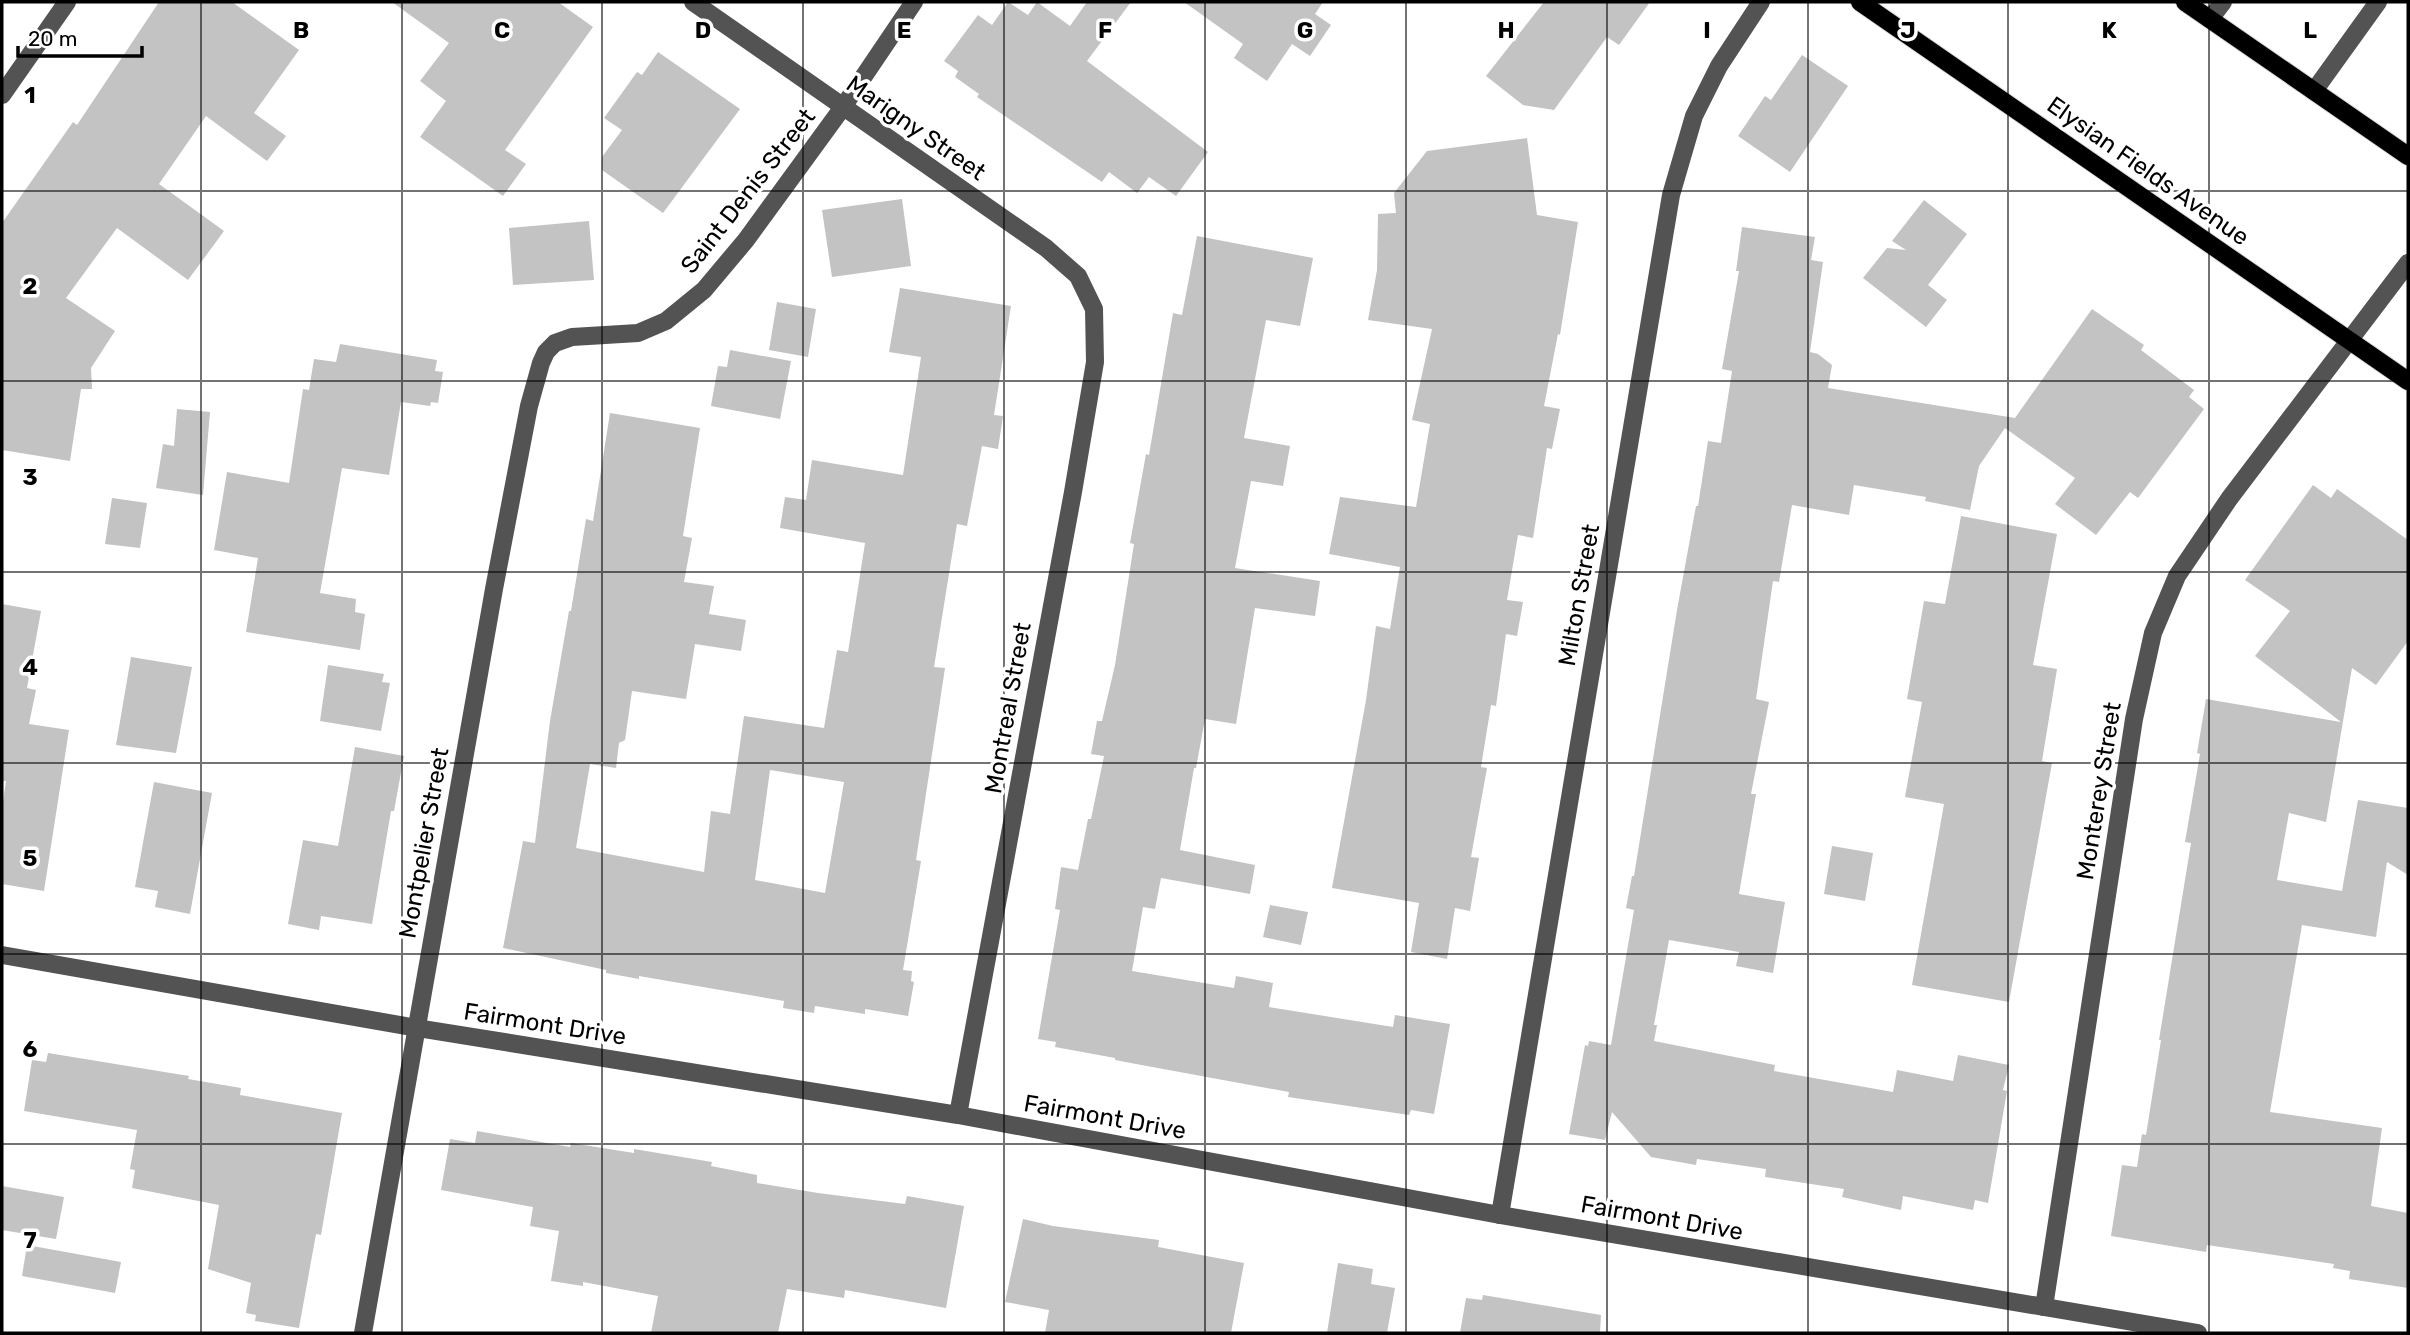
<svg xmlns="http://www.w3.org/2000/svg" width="2410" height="1335" font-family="Rubik,sans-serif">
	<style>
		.building { fill: #c3c3c3; fill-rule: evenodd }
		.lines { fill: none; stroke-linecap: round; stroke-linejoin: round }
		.major-casing { stroke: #dbdbdb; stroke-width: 20 }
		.minor { stroke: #535353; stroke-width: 18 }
		.major { stroke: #000; stroke-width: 18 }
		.grid { fill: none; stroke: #000; stroke-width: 2; stroke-opacity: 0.55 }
		.labels { text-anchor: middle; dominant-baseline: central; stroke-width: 7; stroke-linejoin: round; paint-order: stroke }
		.street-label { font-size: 24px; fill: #000; stroke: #fff }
		.grid-label { font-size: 23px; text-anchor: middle; font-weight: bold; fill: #000; stroke: #fff; stroke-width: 7; stroke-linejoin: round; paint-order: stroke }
	</style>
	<rect width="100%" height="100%" fill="#fff"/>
	<!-- building -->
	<g class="building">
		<polygon points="159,2 232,2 299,50 254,113 286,136 267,161 206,116 159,184 224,231 188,280 117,228 66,298 115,331 91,368 92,389 81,389 70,461 2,450 2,223 73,122 77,125"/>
		<polygon points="392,2 558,2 593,27 505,150 526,164 503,196 420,137 446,101 420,81 449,43"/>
		<polygon points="1008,2 1028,15 1037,2 1070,26 1087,2 1131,2 1087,61 1208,152 1176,196 1149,177 1137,193 1109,172 1102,182 977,97 979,94 955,77 958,71 944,61 978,15 992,25"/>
		<polygon points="1184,2 1323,2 1315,14 1331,25 1310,56 1292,44 1267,81 1234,58 1243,44"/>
		<polygon points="1544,2 1650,2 1619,45 1607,37 1554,110 1523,105 1486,76"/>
		<polygon points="658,52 740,109 663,213 602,170 602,157 622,130 604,118 637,72 642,75"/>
		<polygon points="1802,55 1848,86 1790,172 1738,136 1765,96 1771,100"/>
		<polygon points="1527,138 1537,215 1578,222 1560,335 1558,334 1544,406 1560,409 1552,449 1547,448 1533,538 1518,535 1507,600 1523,602 1517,636 1506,634 1496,706 1491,705 1481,767 1487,768 1471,857 1479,858 1470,911 1455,908 1447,959 1411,952 1419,903 1332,888 1366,700 1376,626 1390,629 1400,567 1329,554 1340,497 1416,507 1430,424 1412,420 1432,329 1368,320 1377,270 1378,214 1396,213 1394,193 1427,151"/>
		<polygon points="902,199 911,266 832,277 822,210"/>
		<polygon points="1924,200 1967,234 1928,285 1947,300 1926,327 1863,278 1887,248 1906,250 1892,241"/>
		<polygon points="589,221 594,280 513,285 509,228"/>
		<polygon points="1742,227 1815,237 1811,260 1823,262 1810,352 1818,354 1832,365 1828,388 2015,418 2092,309 2144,345 2141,350 2194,390 2189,397 2204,409 2138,498 2130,492 2096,535 2055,504 2075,478 2005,428 1979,466 1970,510 1925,501 1926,497 1854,485 1849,515 1792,505 1779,582 1773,581 1756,699 1769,702 1751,794 1756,794 1739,894 1785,902 1773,973 1736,966 1739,952 1669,940 1654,1025 1657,1025 1654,1041 1775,1065 1774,1071 1893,1092 1897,1070 1953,1081 1958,1055 2009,1065 2003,1090 2007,1091 1988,1203 1975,1200 1973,1210 1903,1196 1901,1210 1842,1197 1844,1189 1765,1177 1766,1169 1697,1159 1696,1165 1651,1157 1612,1112 1605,1140 1569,1134 1585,1045 1588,1046 1589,1041 1611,1045 1634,910 1626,908 1632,876 1634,876 1677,610 1696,506 1698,506 1708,441 1721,443 1732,371 1722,369 1739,271 1736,271"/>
		<polygon points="1197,236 1313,258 1300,326 1266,320 1244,438 1290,446 1283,486 1251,481 1235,568 1320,581 1315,616 1255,608 1236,724 1205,719 1196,768 1194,768 1180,850 1255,865 1250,894 1161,878 1155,909 1143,907 1132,971 1234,988 1236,976 1273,983 1269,1007 1393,1027 1395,1015 1450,1024 1434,1114 1411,1110 1409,1115 1288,1097 1289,1092 1136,1064 1115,1060 1115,1058 1055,1047 1056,1042 1038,1039 1060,910 1055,909 1061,867 1078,870 1088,819 1091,819 1104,756 1091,754 1097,721 1102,721 1115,665 1134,544 1130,543 1146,454 1149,455 1173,313 1182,315"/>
		<path d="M900,288l111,18 -17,109 9,1 -5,33 -16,-3 -15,80 -10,-2 -23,143 11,1 -29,192 5,1 -18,109 9,1 -1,10 3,1 -6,34 -43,-7v5l-50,-8 -1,7 -31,-5 1,-7 -145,-25v3l-33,-6v-3l-103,-22 20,-107 12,2 15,-122 19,-110h2l15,-92 7,2 17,-108 90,15 -17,108 9,2 -8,44 30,4 -5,28 37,6 -5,31 -46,-7 -9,55 -54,-8 -7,49 -6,3 -3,25 -26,-4 -14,84 128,24 7,-61 19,3 14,-98 80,12 13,-78 11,2 17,-109 -85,-15 5,-31 21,3 6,-40 91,15 18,-118 -32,-5zM770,770l74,12 -19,111 -70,-13z"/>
		<polygon points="777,302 816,309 808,357 769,350"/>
		<polygon points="340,344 437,360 435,371 443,372 438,403 431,402 430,406 401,402 389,475 342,468 320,593 356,599 355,612 365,614 360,650 246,632 258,558 214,550 227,472 289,483 303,389 309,390 314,359 336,362"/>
		<polygon points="730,350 791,361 780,419 711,406 718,366 727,367"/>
		<polygon points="177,409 210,412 203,495 156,488 163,444 174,446"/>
		<polygon points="2313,485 2331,498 2337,489 2408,540 2408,641 2376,685 2352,668 2326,822 2289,813 2277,880 2342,891 2358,800 2408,808 2408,875 2387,862 2376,937 2302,925 2270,1112 2382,1128 2371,1206 2408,1213 2408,1288 2349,1279 2350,1271 2333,1268 2334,1264 2207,1245 2206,1252 2111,1236 2122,1165 2137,1167 2142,1134 2146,1135 2161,1040 2159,1040 2191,843 2185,842 2200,754 2197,753 2206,699 2341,722 2255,656 2290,611 2245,580"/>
		<polygon points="112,498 147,503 140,548 105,544"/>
		<polygon points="1961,516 2057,534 2033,665 2057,669 2042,761 2052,763 2009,1002 1912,985 1944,804 1905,797 1922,702 1907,699 1924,601 1945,604"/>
		<polygon points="2,604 41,611 27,688 36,690 29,724 69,730 44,891 2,884 2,809 6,781 2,781"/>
		<polygon points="131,657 192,667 176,753 116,745"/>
		<polygon points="328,665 384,674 382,682 390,683 381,731 320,721"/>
		<polygon points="355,747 404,756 394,811 391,811 372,924 321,916 319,930 288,924 303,840 338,846"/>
		<polygon points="154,782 212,793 190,914 155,907 158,891 135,887"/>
		<polygon points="1832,846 1873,853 1865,901 1824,894"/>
		<polygon points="1270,905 1308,912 1301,945 1263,937"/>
		<polygon points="48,1053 189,1076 188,1079 241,1088 240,1095 342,1113 321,1235 316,1234 299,1328 255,1321 256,1315 246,1313 251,1283 208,1269 219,1205 132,1188 135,1170 130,1169 137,1130 24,1111 32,1060 46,1062"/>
		<polygon points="477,1131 570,1147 571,1143 634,1153 634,1149 712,1162 711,1166 757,1175 757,1183 818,1193 905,1204 907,1196 964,1206 946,1308 845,1290 844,1298 787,1289 778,1333 651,1333 658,1296 583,1282 583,1286 551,1281 559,1231 530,1226 533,1207 441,1190 450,1139 475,1143"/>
		<polygon points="2,1186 64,1197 56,1239 2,1230"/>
		<polygon points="1023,1219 1053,1226 1159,1240 1158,1247 1244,1263 1231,1333 1045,1333 1049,1310 1005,1302"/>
		<polygon points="27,1245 121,1262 115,1293 22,1276"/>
		<polygon points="1338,1263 1373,1269 1371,1284 1395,1288 1387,1333 1327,1333"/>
		<polygon points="1483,1295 1601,1315 1600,1333 1460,1333 1466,1298 1482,1300"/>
	</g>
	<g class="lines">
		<!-- major casing -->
		<g class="major-casing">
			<g id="major">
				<polyline points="1860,2 2408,381"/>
				<polyline points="2185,2 2408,156"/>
			</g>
		</g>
		<!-- minor -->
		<g class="minor">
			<polyline points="693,2 1046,248 1078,276 1094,309 1095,362 1073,492 958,1115"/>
			<polyline points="2210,19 2223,2"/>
			<polyline points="2314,91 2378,2"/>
			<polyline points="2,95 67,2"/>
			<polyline points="2,955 417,1028 958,1115 1500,1215 2198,1333"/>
			<polyline points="1500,1215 1671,195 1694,116 1719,66 1761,2"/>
			<polyline points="2044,1307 2134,719 2153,633 2177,576 2229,499 2408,263"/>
			<polyline points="363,1333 494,589 529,406 541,363 546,352 555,343 572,337 638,333 666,321 704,290 746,240 843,107 914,2"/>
		</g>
		<!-- major -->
		<use href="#major" class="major"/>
	</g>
	<!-- grid -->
	<path class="grid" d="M201,2v1331M402,2v1331M602,2v1331M803,2v1331M1004,2v1331M1205,2v1331M1406,2v1331M1607,2v1331M1808,2v1331M2008,2v1331M2209,2v1331M2,191h2406M2,381h2406M2,572h2406M2,763h2406M2,954h2406M2,1144h2406"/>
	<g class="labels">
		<!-- street labels -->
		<g class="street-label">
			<text transform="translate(916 128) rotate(35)">Marigny Street</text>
			<text transform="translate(2148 171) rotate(35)">Elysian Fields Avenue</text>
			<text transform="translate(748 191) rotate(-52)">Saint Denis Street</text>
			<text transform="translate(1579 595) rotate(-80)">Milton Street</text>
			<text transform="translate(1008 708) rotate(-80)">Montreal Street</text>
			<text transform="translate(2099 791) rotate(-81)">Monterey Street</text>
			<text transform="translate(424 843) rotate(-80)">Montpelier Street</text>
			<text transform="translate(545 1024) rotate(9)">Fairmont Drive</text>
			<text transform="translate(1105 1117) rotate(10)">Fairmont Drive</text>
			<text transform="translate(1662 1218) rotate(10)">Fairmont Drive</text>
		</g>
	</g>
	<g class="grid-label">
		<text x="301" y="38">B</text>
		<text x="502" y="38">C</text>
		<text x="703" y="38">D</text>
		<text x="904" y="38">E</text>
		<text x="1105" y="38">F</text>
		<text x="1305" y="38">G</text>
		<text x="1506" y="38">H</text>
		<text x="1707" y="38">I</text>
		<text x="1908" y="38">J</text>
		<text x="2109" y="38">K</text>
		<text x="2310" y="38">L</text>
		<text x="30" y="103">1</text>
		<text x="30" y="294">2</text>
		<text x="30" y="485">3</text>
		<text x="30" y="675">4</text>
		<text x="30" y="866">5</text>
		<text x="30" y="1057">6</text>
		<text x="30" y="1248">7</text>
	</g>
	<!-- border -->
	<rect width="2410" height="1335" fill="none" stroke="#000000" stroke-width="7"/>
	<!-- scale -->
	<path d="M18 46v10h124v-10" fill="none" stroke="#000000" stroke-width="3.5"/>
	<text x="28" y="46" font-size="21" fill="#000000" stroke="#ffffff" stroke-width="5" paint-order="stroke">20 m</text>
</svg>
